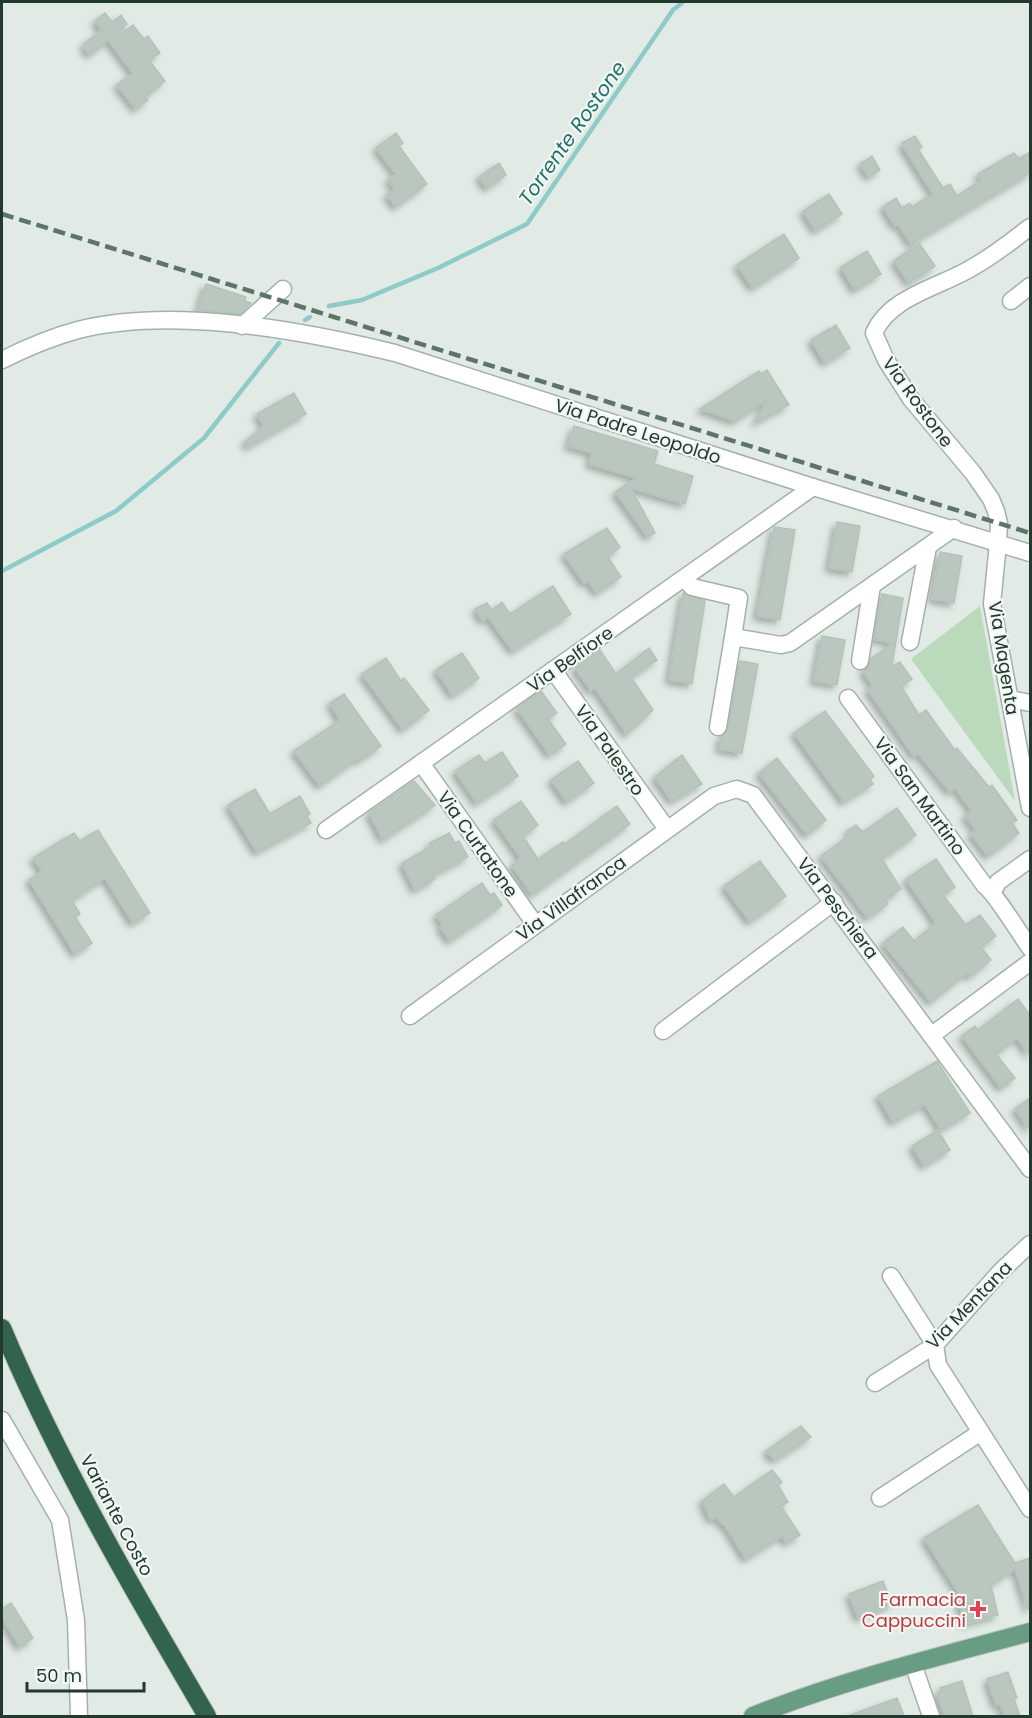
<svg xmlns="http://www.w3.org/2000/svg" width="1032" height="1718" font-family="Poppins,sans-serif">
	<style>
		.green { fill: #bbdabc }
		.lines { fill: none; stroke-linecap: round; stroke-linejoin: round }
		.stream { stroke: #8ccbc7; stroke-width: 4.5 }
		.building { fill: #b9c7bf; stroke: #b4c3b9; stroke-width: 1.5; filter: url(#shadow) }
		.minor-casing { stroke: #a4b1aa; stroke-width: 19 }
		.major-casing { stroke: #bdc4c0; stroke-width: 20 }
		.highway-casing { stroke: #bdc4c0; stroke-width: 20 }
		.minor { stroke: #fff; stroke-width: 16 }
		.major { stroke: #689c83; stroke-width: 18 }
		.highway { stroke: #31634d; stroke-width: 18 }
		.rail { stroke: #5d7569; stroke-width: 4.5; stroke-dasharray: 12 6; stroke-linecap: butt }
		.health-dot { fill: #e0444e; stroke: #f1f7f2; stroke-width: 2 }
		.labels { text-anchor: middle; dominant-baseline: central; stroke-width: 4.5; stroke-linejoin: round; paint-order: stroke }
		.street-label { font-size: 18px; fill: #22392e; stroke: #f1f7f2 }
		.health-label { font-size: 18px; fill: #be3a42; stroke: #f1f7f2; text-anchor: end }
		.water-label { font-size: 20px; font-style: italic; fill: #22706b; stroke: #f1f7f2 }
	</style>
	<defs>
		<filter id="shadow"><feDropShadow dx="-4" dy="4" stdDeviation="3" flood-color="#0004"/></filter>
	</defs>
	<rect width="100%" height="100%" fill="#e1eae4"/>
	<!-- green -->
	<polygon class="green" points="980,606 1015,801 911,659"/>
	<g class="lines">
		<!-- stream -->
		<g class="stream">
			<polyline points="329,306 362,300 438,268 527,224 673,10 683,2"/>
			<polyline points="305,320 310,317"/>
			<polyline points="2,571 116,511 204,438 279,343"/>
		</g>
	</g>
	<!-- building -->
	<g class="building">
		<polygon points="105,13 112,22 121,15 127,24 119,31 121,34 133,25 144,39 148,36 160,53 149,60 165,81 145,97 148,100 136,109 117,85 133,73 108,40 90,55 84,48 85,43 102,30 95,21"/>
		<polygon points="396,133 403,143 399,146 427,184 396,207 387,195 395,189 388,180 396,174 376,148"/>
		<polygon points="915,136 922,147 918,149 943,188 950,184 957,196 982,180 978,174 1014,153 1019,159 1030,152 1030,173 911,244 898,224 895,226 883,207 896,198 902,208 910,203 912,207 933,194 904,148 902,143"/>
		<polygon points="872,156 880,170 869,177 860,164"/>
		<polygon points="499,163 506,175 487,188 479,177"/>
		<polygon points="829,194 842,214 816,231 803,211"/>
		<polygon points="784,234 799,258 753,288 737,265"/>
		<polygon points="919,243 935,266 909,283 894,261"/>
		<polygon points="867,251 881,274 855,290 841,267"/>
		<polygon points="206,284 246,297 245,301 251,303 240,314 198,310"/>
		<polygon points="836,325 850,348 825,363 811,340"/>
		<polygon points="767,370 789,405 755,423 767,400 735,421 700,409 759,371 761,374"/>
		<polygon points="294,393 306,414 248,447 245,442 264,426 257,414"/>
		<polygon points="574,426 658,451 654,464 693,476 685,504 631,488 655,533 648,537 615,492 636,478 589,464 592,453 568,446"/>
		<polygon points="837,522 860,526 852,572 829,568"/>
		<polygon points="774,527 795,530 780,620 757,616"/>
		<polygon points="607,528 620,547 608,557 621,577 597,593 588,581 584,583 564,554"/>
		<polygon points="940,552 962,556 954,603 932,599"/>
		<polygon points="553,586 571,614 513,651 488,617 483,621 475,609 487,603 492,610 502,602 510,614"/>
		<polygon points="683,593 705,601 692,684 669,680"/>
		<polygon points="882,594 903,598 892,666 900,662 912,679 901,686 919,715 926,710 955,750 957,748 989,787 992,785 1017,820 1012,823 1019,833 988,856 971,834 976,830 965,816 972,811 955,788 950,792 918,753 914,756 868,690 873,686 863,671 868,667 871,659 894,643 874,639"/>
		<polygon points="822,636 845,640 837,685 814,681"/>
		<polygon points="649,648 657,660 631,677 653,710 627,734 595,688 591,691 575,668 600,650 616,674"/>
		<polygon points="462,653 479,678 453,696 436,670"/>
		<polygon points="386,658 401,681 404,678 429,710 403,730 362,674"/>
		<polygon points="740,661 758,664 742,753 719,749 721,737 728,729"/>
		<polygon points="541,691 557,713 548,719 566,744 550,755 517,709"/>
		<polygon points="344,694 381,746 359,761 357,759 320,786 294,751 340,720 330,703"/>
		<polygon points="825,711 874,776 870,779 873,784 844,802 794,733"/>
		<polygon points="502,752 518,776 477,803 455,771 479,755 485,763"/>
		<polygon points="682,755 702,784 672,801 655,777"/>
		<polygon points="777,758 826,820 807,835 759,773"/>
		<polygon points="578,761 594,783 567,802 551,780"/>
		<polygon points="414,781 435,805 383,840 369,813"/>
		<polygon points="255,789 270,814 300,796 310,814 307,816 311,823 257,852 228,805"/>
		<polygon points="521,801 538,825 523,836 538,859 563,842 565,844 617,806 630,824 532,895 512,865 521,858 494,820"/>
		<polygon points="897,808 916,835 882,859 901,889 885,900 888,904 868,918 821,856 850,835 847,831 856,825 863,832"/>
		<polygon points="98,830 150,913 133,923 105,878 72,901 80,914 75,917 92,943 75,954 29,880 42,871 33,858 74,833 80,841"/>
		<polygon points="449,833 455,843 459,841 468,857 433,875 435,879 415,890 402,863 432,846 430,843"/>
		<polygon points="936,859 955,887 943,895 966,925 980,915 996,936 981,947 991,960 970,977 967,973 931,1002 883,943 903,927 914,941 936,923 906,879"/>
		<polygon points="760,861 786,896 750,922 724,886"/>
		<polygon points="482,883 490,895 494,893 502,905 450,941 440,927 443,925 436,915"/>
		<polygon points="1018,999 1030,1015 1030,1055 1017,1038 996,1054 1015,1078 1001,1088 962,1036 975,1026 978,1030"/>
		<polygon points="937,1061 970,1113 941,1130 925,1104 893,1122 878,1096"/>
		<polygon points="1030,1098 1030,1130 1015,1109"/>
		<polygon points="938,1130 950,1150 924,1166 912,1146"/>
		<polygon points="801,1426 811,1437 775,1460 766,1451"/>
		<polygon points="772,1470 782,1482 778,1485 788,1502 781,1506 800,1535 787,1543 782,1536 746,1559 726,1527 715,1517 711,1520 702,1501 724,1484 734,1497"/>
		<polygon points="978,1505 1015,1563 1030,1558 1030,1609 1028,1609 1015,1569 991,1585 998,1615 964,1624 957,1590 924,1538"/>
		<polygon points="883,1581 892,1604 858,1618 849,1594"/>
		<polygon points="11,1603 33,1638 20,1647 2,1618 2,1609"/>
		<polygon points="1008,1672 1017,1698 1014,1699 1020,1716 1005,1716 1000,1704 996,1705 987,1679"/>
		<polygon points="962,1681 973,1716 945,1716 937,1694 942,1692 940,1688"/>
		<polygon points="897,1698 904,1716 851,1716 850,1715"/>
	</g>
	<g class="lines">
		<!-- minor casing -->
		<g class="minor-casing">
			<g id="minor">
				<path d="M1030,227c-18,14 -37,29 -57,40 -32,20 -83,29 -99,66l12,27 25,39 62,74 18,26 5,12 3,12 -1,20 -6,61 38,204"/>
				<polyline points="1011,301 1030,286"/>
				<polyline points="242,326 283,289"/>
				<path d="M2,360c24,-12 50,-23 76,-30 95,-24 223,0 317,23l418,134 217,66"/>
				<polyline points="685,578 692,587 739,598 733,637 781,645 790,643 954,528"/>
				<polyline points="910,642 928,547"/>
				<polyline points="860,661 872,586"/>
				<polyline points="553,670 667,829"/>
				<path d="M848,698l137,188c10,7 35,48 45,62"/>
				<polyline points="1010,699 1030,703"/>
				<polyline points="718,727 733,637"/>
				<polyline points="421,763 535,924"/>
				<polyline points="326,830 813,487"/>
				<polyline points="993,892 998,882 1030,859"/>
				<polyline points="410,1016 714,796 737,789 753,795 1030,1169"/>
				<polyline points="663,1031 834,902"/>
				<polyline points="932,1035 1030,962"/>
				<polyline points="891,1276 935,1345 938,1365 1030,1509"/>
				<polyline points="875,1383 935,1345 1001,1271 1030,1244"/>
				<polyline points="2,1420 60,1520 76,1620 79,1716"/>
				<polyline points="880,1498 981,1432"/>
				<polyline points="913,1664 931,1716"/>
			</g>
		</g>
		<!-- major casing -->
		<g class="major-casing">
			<path id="major" d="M753,1716c90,-36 184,-59 277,-84"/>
		</g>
		<!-- highway casing -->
		<g class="highway-casing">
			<path id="highway" d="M2,1328c57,135 131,262 205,388"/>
		</g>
		<!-- minor -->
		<use href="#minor" class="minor"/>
		<!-- major -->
		<use href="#major" class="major"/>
		<!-- highway -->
		<use href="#highway" class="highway"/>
		<!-- rail -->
		<polyline class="rail" points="2,214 1030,533"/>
	</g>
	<!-- markers -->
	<path class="health-dot" d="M975 1600h6v6h6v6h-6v6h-6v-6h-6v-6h6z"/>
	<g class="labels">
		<!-- street labels -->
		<g class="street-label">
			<text transform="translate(918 402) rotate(54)">Via Rostone</text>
			<text transform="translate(638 431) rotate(18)">Via Padre Leopoldo</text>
			<text transform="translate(1004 658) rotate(81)">Via Magenta</text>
			<text transform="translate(570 659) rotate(-35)">Via Belfiore</text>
			<text transform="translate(610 750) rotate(55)">Via Palestro</text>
			<text transform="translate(920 796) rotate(54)">Via San Martino</text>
			<text transform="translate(478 844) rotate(55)">Via Curtatone</text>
			<text transform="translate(571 898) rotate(-36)">Via Villafranca</text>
			<text transform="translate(838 908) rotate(53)">Via Peschiera</text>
			<text transform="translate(969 1305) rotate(-46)">Via Mentana</text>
			<text transform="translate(117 1515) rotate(62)">Variante Costo</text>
		</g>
		<!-- health labels -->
		<g class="health-label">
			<text x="966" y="1599">Farmacia<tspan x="966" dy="21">Cappuccini</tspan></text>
		</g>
		<!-- water labels -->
		<g class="water-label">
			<text transform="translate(572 133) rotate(-55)">Torrente Rostone</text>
		</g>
	</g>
	<!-- border -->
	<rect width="1032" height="1718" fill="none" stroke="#22392e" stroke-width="6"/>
	<!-- scale -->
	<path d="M27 1682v9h117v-9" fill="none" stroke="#22392e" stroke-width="3"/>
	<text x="36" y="1682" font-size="18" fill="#22392e" stroke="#f1f7f2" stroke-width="4.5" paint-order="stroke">50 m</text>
</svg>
